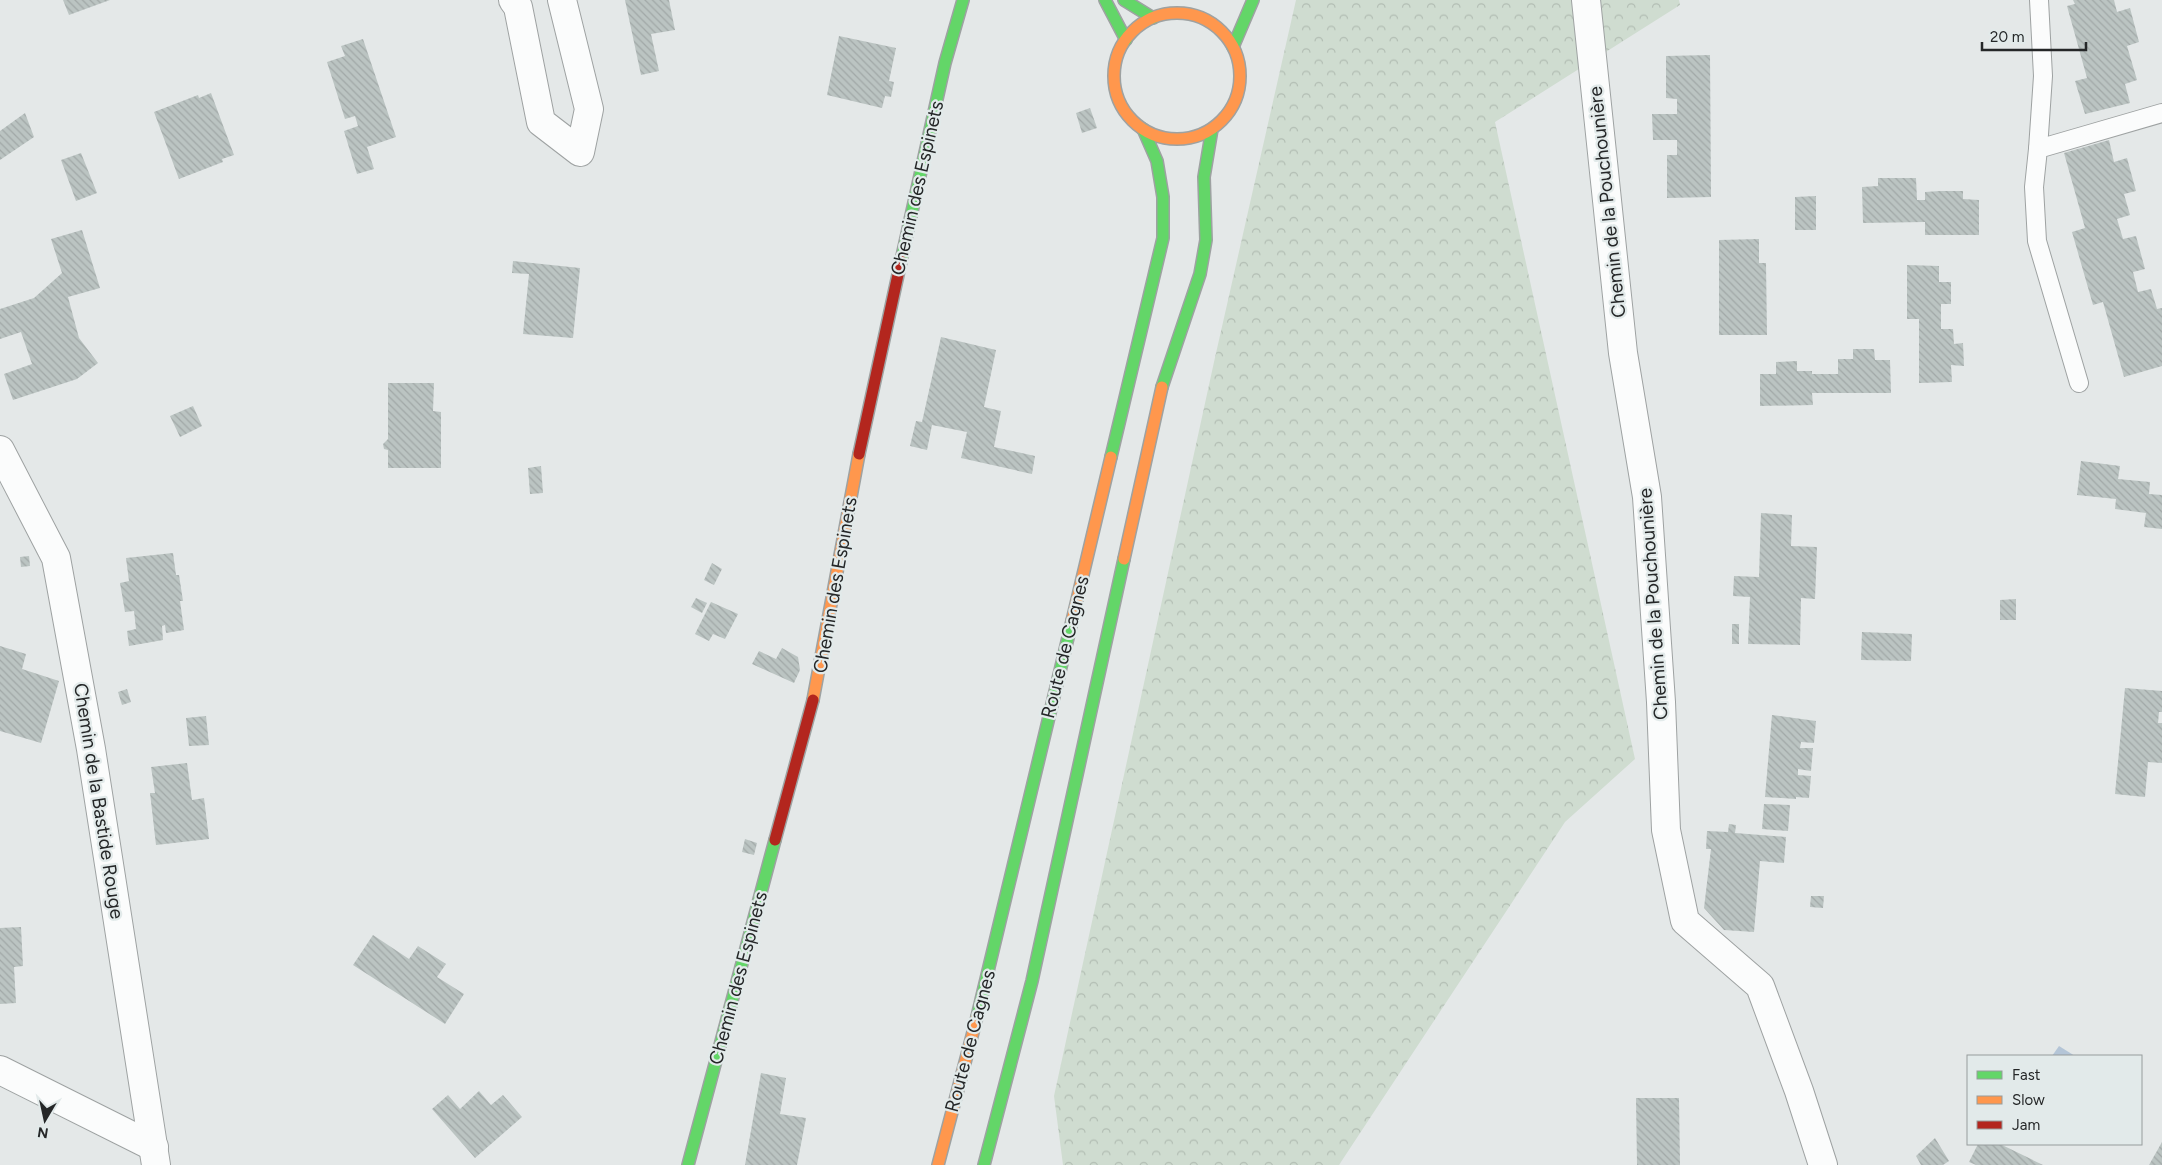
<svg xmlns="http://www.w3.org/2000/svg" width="2162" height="1165" font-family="Figtree,sans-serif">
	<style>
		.forest { fill: url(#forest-crowns) }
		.water { fill: #b4c5d7 }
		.building { fill: url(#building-back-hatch) }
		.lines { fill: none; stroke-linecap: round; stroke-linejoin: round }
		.lane-casing { stroke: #9ea2a2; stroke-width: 20 }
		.street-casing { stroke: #9ea2a2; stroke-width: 30 }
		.fast-casing { stroke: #9ea2a2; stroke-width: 14 }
		.slow-casing { stroke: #9ea2a2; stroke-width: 14 }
		.jam-casing { stroke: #9ea2a2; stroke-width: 14 }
		.lane { stroke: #fbfcfc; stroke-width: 18 }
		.street { stroke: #fbfcfc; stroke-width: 28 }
		.fast { stroke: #63d668; stroke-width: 11 }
		.slow { stroke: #ff974d; stroke-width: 11 }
		.jam { stroke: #b3261e; stroke-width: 11 }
		.labels { text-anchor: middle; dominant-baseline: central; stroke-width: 4.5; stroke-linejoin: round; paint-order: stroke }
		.street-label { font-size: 19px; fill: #252728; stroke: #e2eaea }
	</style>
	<defs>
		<pattern id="forest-crowns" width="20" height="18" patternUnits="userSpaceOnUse" patternTransform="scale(1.25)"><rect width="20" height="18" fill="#cfdcd0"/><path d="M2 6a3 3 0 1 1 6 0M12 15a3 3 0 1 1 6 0" fill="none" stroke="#b2bdb3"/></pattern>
		<pattern id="building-back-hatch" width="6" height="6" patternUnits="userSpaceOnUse" patternTransform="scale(1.25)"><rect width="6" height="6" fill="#bbc4c2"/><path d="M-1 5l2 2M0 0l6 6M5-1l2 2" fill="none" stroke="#a1a8a7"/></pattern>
	</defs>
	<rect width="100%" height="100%" fill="#e4e8e8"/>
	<!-- forest -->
	<polygon class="forest" points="1296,0 1679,0 1680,5 1495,122 1635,759 1565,822 1339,1165 1063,1165 1054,1096 1214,362"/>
	<!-- water -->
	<polygon class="water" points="2059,1046 2075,1056 2052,1056"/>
	<!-- building -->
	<g class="building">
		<polygon points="63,0 110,0 69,15"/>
		<polygon points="625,0 669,0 675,30 651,34 659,71 641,75"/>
		<polygon points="2073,0 2114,0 2117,12 2130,8 2139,42 2127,46 2137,80 2125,84 2130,103 2085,114 2075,81 2087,78 2067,6 2075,4"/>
		<polygon points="839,36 896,48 889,81 894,82 891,97 885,96 882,108 827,95"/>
		<polygon points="363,39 396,137 367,147 374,169 357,174 344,131 358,126 355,116 345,119 327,62 345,56 341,46"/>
		<polygon points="1710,55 1711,197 1667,198 1667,155 1677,155 1677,140 1653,140 1652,114 1677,114 1677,99 1666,98 1666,56"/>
		<polygon points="211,93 234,155 222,159 223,162 179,179 154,112 198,95 199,98"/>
		<polygon points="1090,108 1097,128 1082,133 1076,113"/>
		<polygon points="25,113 34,137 0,160 0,131"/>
		<polygon points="2109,140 2114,162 2127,158 2136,191 2124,194 2130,215 2117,219 2123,239 2136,236 2145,269 2133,272 2138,292 2151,289 2157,309 2162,308 2162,366 2124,377 2103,302 2093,305 2072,232 2085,228 2064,153"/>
		<polygon points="81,153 97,193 76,201 61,160"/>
		<polygon points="1878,178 1916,178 1917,200 1925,200 1925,192 1940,191 1963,191 1963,199 1979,200 1979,235 1925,235 1925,222 1863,223 1862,187 1878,186"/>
		<polygon points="1816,196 1816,230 1795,230 1795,197"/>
		<polygon points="82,230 100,288 68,297 79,338 98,363 77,379 13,400 4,374 32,364 21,332 0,339 0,309 34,298 62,273 51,239"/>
		<polygon points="1759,239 1759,263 1766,263 1767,335 1719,335 1719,240"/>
		<polygon points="513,261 580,268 573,338 523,334 529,274 512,273"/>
		<polygon points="1907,265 1939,266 1939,282 1951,282 1951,304 1941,304 1941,329 1953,329 1954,344 1963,343 1964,366 1951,365 1952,382 1919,383 1919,319 1907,319"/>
		<polygon points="941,337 996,350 984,407 1001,411 994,447 1035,456 1032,474 961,458 967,432 932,425 927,450 910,446 916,421 922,422"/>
		<polygon points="1853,349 1874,349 1875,360 1890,360 1891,393 1812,393 1813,405 1760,406 1760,374 1776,374 1776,362 1797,361 1797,371 1812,371 1812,374 1838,374 1838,359 1853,359"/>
		<polygon points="388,383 434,383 433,411 441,412 441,468 388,468 388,450 384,449 383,444 388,439"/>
		<polygon points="193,406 202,426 180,437 170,416"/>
		<polygon points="2081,461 2120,466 2118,479 2150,482 2149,494 2162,495 2162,529 2144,527 2146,513 2115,509 2116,499 2077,495"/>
		<polygon points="541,466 543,493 530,494 528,468"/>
		<polygon points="1761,513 1792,515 1791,546 1817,547 1815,599 1801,598 1800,645 1748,644 1750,597 1733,596 1734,576 1759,577"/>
		<polygon points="173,553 176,575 179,575 183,601 180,601 184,630 166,633 165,625 162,626 163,640 129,646 127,631 136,629 134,611 125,612 120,583 129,581 126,558"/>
		<polygon points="29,556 30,566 21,567 20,557"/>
		<polygon points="712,563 722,569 714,585 704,580"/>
		<polygon points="696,598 707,603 702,613 691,607"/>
		<polygon points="2016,599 2016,620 2000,620 2000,600"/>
		<polygon points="711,602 738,614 725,639 713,634 709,641 695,634"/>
		<rect x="1732" y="624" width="7" height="20"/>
		<polygon points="1862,632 1912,634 1911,661 1861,660"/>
		<polygon points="0,646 26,654 22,669 59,681 41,743 0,731"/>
		<polygon points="782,648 798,657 800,670 794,683 752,664 759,651 776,659"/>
		<polygon points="2125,688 2162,691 2162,712 2159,712 2158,723 2162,723 2162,763 2148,762 2145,797 2115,794"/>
		<polygon points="127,689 131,702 122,705 118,692"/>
		<polygon points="1772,715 1816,721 1814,743 1801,742 1800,748 1813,748 1811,771 1798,769 1798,775 1811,776 1809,798 1796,797 1796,799 1765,797"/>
		<polygon points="206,716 209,745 189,746 186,718"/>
		<polygon points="187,763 192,800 204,798 209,839 156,845 150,793 155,793 151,767"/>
		<polygon points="1764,804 1790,805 1788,831 1762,829"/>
		<polygon points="1729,824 1736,825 1735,833 1786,837 1784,863 1760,861 1754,932 1724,930 1704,908 1711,849 1706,849 1707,831 1728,832"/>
		<polygon points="745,839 757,843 754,855 742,852"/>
		<polygon points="1811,896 1824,896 1823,908 1810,907"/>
		<polygon points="21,927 23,966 14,967 16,1003 0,1004 0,928"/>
		<polygon points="373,935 409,959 418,946 446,964 437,977 464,994 445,1024 353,965"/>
		<polygon points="761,1073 786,1078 780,1114 806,1118 797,1165 745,1165"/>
		<polygon points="479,1091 491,1105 503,1095 522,1117 475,1158 432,1109 448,1095 460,1109"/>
		<polygon points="1636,1098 1679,1098 1680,1165 1637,1165"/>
		<polygon points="1935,1138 1949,1161 1943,1165 1921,1165 1916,1156"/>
		<polygon points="2162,1142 2162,1165 2149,1165"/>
		<polygon points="1978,1144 2000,1144 2043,1165 1976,1165 1969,1162"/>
	</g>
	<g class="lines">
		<!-- lane casing -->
		<g class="lane-casing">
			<g id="lane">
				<polyline points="2038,149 2043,76 2039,0"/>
				<polyline points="2079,383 2037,241 2034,187 2038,149 2162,113"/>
			</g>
		</g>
		<!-- street casing -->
		<g class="street-casing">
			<g id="street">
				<polyline points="513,0 518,7 541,122 580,152 589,109 562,0"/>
				<polyline points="1586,0 1623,353 1647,497 1661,702 1666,830 1685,921 1760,986 1799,1091 1823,1165"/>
				<polyline points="0,450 56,558 91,749 156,1165"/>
				<polyline points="0,1070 154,1147"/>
			</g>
		</g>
		<!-- fast casing -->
		<g class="fast-casing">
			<g id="fast">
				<polyline points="1105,0 1126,40"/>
				<polyline points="1124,0 1153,18"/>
				<polyline points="1233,47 1253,0"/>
				<polyline points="901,261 945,63 963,0"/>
				<polyline points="1162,387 1200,274 1206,240 1204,177 1212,129"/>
				<polyline points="1111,457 1163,238 1163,197 1157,161 1143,129"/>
				<polyline points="977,1017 1072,621"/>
				<polyline points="688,1165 775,840"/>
				<polyline points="984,1165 1032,981 1124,559"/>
			</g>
		</g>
		<!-- slow casing -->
		<g class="slow-casing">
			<g id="slow">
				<circle cx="1177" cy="76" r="63"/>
				<polyline points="1124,559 1162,387"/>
				<polyline points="1072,621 1111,457"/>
				<polyline points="813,700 859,454"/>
				<polyline points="938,1165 977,1017"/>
			</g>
		</g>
		<!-- jam casing -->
		<g class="jam-casing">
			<g id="jam">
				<polyline points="859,454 901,261"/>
				<polyline points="775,840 813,700"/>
			</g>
		</g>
		<!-- lane -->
		<use href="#lane" class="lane"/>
		<!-- street -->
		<use href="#street" class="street"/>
		<!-- fast -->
		<use href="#fast" class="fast"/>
		<!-- slow -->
		<use href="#slow" class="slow"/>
		<!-- jam -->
		<use href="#jam" class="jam"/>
	</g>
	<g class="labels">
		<!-- street labels -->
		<g class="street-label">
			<text transform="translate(917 188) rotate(-77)">Chemin des Espinets</text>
			<text transform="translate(1607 202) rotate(-96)">Chemin de la Pouchounière</text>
			<text transform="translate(835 585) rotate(-80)">Chemin des Espinets</text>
			<text transform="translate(1653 604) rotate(-94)">Chemin de la Pouchounière</text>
			<text transform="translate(1065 647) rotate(-76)">Route de Cagnes</text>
			<text transform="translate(99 801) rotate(81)">Chemin de la Bastide Rouge</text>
			<text transform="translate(738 978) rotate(-75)">Chemin des Espinets</text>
			<text transform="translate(970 1041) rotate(-75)">Route de Cagnes</text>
		</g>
	</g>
	<!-- legend -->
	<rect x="1967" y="1055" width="175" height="90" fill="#e2eaea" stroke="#969c9c"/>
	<rect x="1977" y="1071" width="25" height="8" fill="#63d668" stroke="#969c9c"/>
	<text x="2012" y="1080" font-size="15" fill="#252728">Fast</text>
	<rect x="1977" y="1096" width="25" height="8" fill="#ff974d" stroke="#969c9c"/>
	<text x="2012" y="1105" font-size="15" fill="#252728">Slow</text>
	<rect x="1977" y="1121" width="25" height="8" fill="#b3261e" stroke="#969c9c"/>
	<text x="2012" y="1130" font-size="15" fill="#252728">Jam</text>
	<!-- north arrow -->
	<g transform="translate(45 1120) rotate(189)" stroke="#e2eaea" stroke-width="4" paint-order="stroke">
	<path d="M0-4L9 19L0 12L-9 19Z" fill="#252728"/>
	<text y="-8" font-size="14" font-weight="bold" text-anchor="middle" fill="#252728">N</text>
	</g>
	<!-- scale -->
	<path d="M1982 42v8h104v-8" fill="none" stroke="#252728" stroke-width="2.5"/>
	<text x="1990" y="42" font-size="15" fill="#252728" stroke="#e2eaea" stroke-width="4" paint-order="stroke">20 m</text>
</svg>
